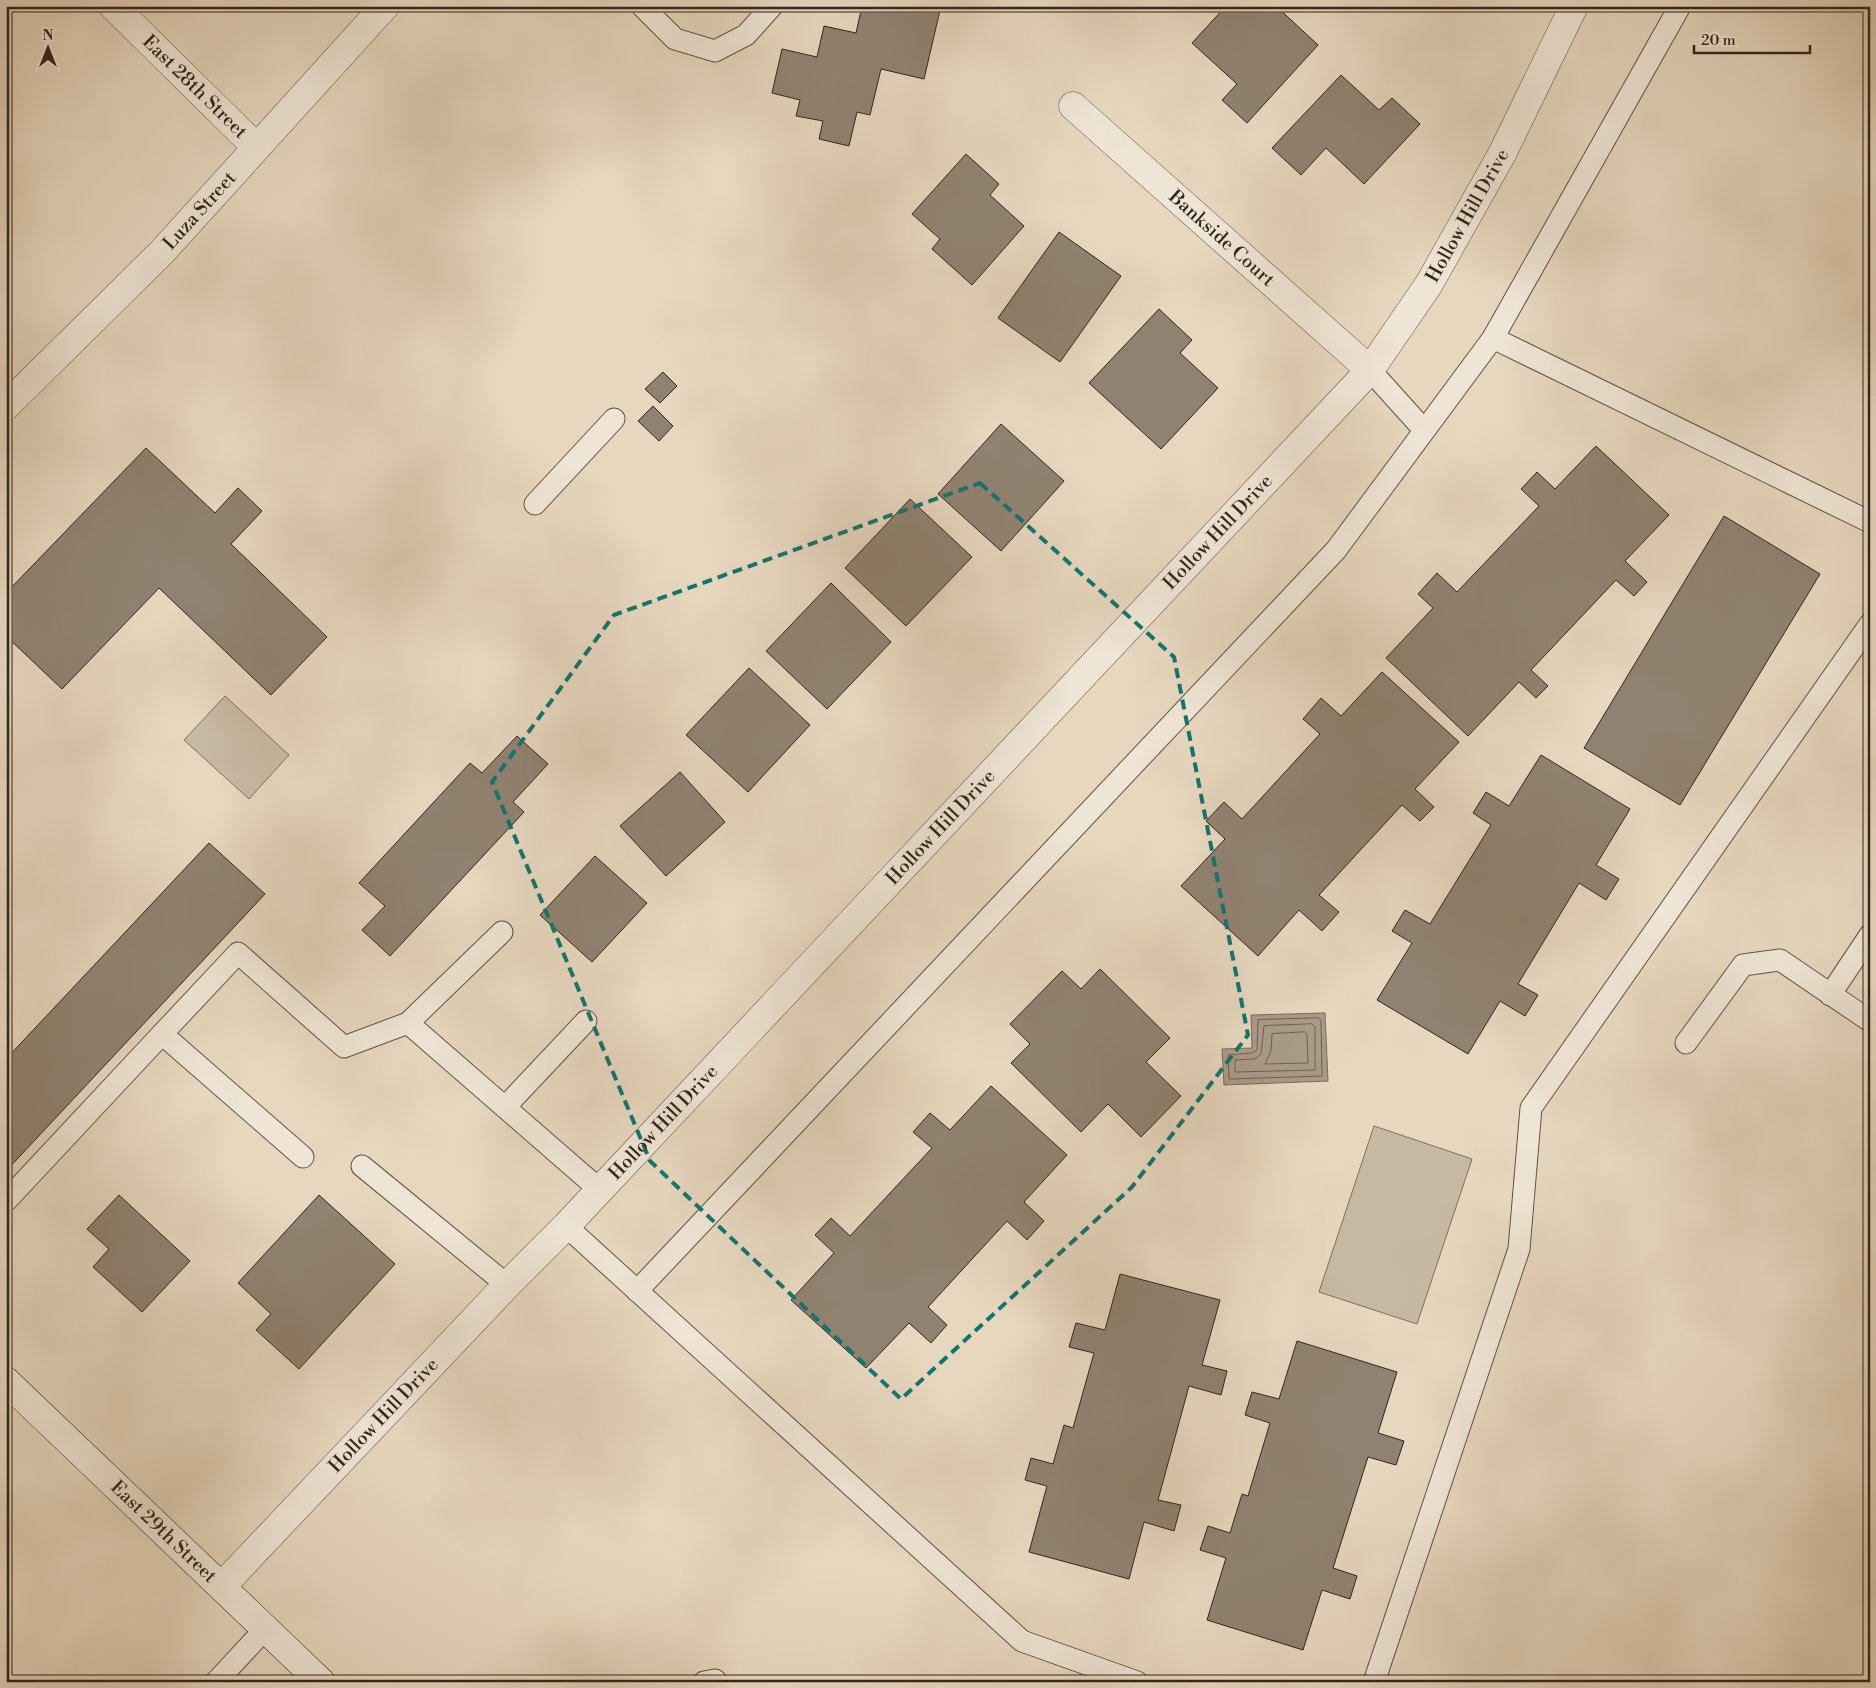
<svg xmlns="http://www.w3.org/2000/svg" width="1876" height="1688" font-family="'Libre Bodoni',serif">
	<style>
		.green { fill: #c8b9a3; stroke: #7d6f60 }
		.water { fill: #a99a88; stroke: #796b5d }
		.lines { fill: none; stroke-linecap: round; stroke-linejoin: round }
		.shore { stroke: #6e6052; stroke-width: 1 }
		.building { fill: #908271; stroke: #32251c }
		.service-casing { stroke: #5f5245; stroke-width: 23 }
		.minor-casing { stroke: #5f5245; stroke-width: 29 }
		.secondary-casing { stroke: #32251c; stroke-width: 29 }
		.service { stroke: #efe5d5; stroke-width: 21 }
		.minor { stroke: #efe5d5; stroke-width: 28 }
		.secondary { stroke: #efe5d5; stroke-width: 28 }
		.marked { fill: none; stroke: #0f766e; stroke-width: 4; stroke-dasharray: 10 6; stroke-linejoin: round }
		.labels { text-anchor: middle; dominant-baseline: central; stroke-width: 4; stroke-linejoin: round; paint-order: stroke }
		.street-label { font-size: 19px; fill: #32251c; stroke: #efe5d5 }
	</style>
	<rect width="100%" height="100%" fill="#e7d7bf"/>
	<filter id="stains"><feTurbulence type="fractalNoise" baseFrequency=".004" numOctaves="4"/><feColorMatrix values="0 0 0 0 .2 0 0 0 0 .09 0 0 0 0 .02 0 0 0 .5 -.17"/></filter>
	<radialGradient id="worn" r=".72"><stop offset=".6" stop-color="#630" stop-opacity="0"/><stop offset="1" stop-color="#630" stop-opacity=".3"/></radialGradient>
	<!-- green -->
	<g class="green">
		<polygon points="225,696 289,755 249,799 184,740"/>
		<polygon points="1374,1126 1472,1159 1417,1324 1319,1292"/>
	</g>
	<!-- water -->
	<polygon class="water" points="1325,1013 1328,1081 1224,1085 1222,1049 1252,1048 1251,1015"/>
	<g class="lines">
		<!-- shore -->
		<g class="shore">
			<polygon points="1318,1018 1321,1020 1322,1076 1229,1079 1228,1055 1252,1053 1257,1050 1258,1020"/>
			<polygon points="1312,1024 1315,1027 1315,1070 1235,1072 1235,1060 1255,1059 1261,1054 1264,1026"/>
			<polygon points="1305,1032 1307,1034 1308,1063 1265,1064 1271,1051 1272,1034"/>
		</g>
	</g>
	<!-- building -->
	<g class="building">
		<polygon points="862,6 941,6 924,79 881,69 870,115 857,112 849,146 819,139 823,121 796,116 800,100 772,93 782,49 817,57 824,26 856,33"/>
		<polygon points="1226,6 1276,6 1318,45 1247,123 1222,100 1237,84 1192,43"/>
		<polygon points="1341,75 1379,110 1392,98 1420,124 1364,184 1326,148 1301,175 1272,148"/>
		<polygon points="966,154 999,184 990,195 1024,226 972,285 932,249 940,239 912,214"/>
		<polygon points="1059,232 1121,276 1060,362 998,318"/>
		<polygon points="1159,309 1192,340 1180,353 1218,388 1161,449 1089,383"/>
		<polygon points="663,372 677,386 660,403 645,389"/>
		<polygon points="653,406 673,426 659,441 638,421"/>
		<polygon points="1001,424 1064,481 1001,551 938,494"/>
		<polygon points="1596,446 1669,515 1625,561 1647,582 1634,596 1616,580 1531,670 1548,686 1536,698 1519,682 1468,736 1386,658 1433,608 1418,594 1437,573 1457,592 1539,506 1521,489 1537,472 1555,489"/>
		<polygon points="146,448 215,513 238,488 262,511 231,544 327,637 271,695 159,588 62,689 6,636 6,593"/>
		<polygon points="910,499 972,557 906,626 845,568"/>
		<polygon points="1724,516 1820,574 1680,805 1584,748"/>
		<polygon points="831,583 891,642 827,709 766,651"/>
		<polygon points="749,668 810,725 748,792 686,735"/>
		<polygon points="1382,672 1459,742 1415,789 1434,807 1420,821 1402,805 1319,895 1339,912 1322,931 1299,910 1258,956 1181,886 1225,839 1206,821 1224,802 1242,819 1320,734 1303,719 1321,698 1341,716"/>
		<polygon points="517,736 548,764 513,802 524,812 390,956 362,930 385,906 359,883 470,763 482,773"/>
		<polygon points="1541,755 1630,809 1596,865 1619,879 1606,900 1579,883 1518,984 1538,995 1525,1016 1500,1001 1468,1054 1377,1000 1412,943 1392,931 1405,910 1430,924 1491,825 1473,813 1486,792 1509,806"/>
		<polygon points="680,772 725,822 666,876 620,826"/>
		<polygon points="209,843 265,894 6,1171 6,1059"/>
		<polygon points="595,856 647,903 592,962 540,915"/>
		<polygon points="1100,969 1170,1038 1146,1062 1181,1096 1141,1137 1108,1104 1081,1132 1011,1063 1030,1044 1010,1024 1062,971 1081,989"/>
		<polygon points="991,1086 1067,1155 1024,1202 1044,1221 1027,1240 1007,1221 928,1307 947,1325 931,1343 909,1323 866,1368 791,1300 834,1253 815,1235 831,1218 850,1236 932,1148 913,1132 930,1113 950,1130"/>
		<polygon points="119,1195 190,1261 142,1312 93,1267 109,1249 87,1229"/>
		<polygon points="319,1195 395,1264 299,1369 256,1330 271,1314 238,1283"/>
		<polygon points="1120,1274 1220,1300 1202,1365 1227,1371 1221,1395 1189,1386 1158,1500 1181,1505 1174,1531 1144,1522 1129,1579 1029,1552 1047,1486 1025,1480 1031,1458 1053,1464 1064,1425 1073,1428 1094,1353 1069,1347 1076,1323 1105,1330"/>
		<polygon points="1297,1341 1397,1372 1378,1433 1404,1441 1396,1465 1368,1457 1333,1568 1357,1576 1350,1599 1322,1590 1303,1650 1207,1620 1226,1558 1200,1550 1208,1526 1230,1533 1242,1494 1248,1496 1270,1423 1245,1415 1252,1392 1279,1399"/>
	</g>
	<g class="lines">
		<!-- service casing -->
		<g class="service-casing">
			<g id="service">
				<polyline points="642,6 675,39 715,51 746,35 772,6"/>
				<polyline points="1493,338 1870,522"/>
				<polyline points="1370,370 1424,430"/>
				<polyline points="535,504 614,419"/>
				<polyline points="1830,995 1870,935"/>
				<polyline points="408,1023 502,932"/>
				<polyline points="1686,1043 1743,965 1780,960 1870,1021"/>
				<polyline points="505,1107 586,1021"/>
				<polyline points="303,1157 162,1034 238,953 344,1047 408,1023 600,1190"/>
				<polyline points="362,1166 507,1285"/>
				<polyline points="6,1201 162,1034"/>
				<polyline points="566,1226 1022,1641 1137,1682"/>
				<polyline points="637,1291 1336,550 1493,338 1680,6"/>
				<polyline points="216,1682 266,1628"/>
				<polyline points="704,1682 715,1680 717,1682"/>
				<polyline points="1374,1682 1519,1249 1531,1108 1870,624"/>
			</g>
		</g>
		<!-- minor casing -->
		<g class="minor-casing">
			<g id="minor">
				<path id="s1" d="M113,6l143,141"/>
				<path id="s2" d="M1073,106l297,264"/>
				<path id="s3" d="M6,406l156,-154 223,-246"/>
				<path id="s4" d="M222,1586l285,-301 59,-59 804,-856 59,-86 73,-130 72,-148"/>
			</g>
		</g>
		<!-- secondary casing -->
		<g class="secondary-casing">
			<g id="secondary">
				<path id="s5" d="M6,1381l315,301"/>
			</g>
		</g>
		<!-- service -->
		<use href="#service" class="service"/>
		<!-- minor -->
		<use href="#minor" class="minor"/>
		<!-- secondary -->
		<use href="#secondary" class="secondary"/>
	</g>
	<!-- marked area -->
	<path class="marked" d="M980,483l194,174 74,378 -116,152 -231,212 -251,-238 -158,-379 122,-167z"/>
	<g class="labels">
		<!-- street labels -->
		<g class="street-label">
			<text stroke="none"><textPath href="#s1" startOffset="115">East 28th Street</textPath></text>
			<text stroke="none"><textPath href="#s3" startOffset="275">Luza Street</textPath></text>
			<text stroke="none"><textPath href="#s4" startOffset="1855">Hollow Hill Drive</textPath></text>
			<text stroke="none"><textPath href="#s2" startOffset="199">Bankside Court</textPath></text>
			<text stroke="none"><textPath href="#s4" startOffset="1450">Hollow Hill Drive</textPath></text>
			<text stroke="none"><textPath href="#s4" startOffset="1045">Hollow Hill Drive</textPath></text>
			<text stroke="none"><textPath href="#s4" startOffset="640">Hollow Hill Drive</textPath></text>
			<text stroke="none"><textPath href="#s4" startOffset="235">Hollow Hill Drive</textPath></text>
			<text stroke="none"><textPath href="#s5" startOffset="218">East 29th Street</textPath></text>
		</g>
	</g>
	<!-- margin -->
	<rect width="1876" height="1688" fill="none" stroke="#e7d7bf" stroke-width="25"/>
	<rect x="8" y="8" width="1861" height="1673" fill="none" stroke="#32251c" stroke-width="2.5"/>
	<rect x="12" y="12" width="1851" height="1663" fill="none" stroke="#32251c"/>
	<!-- north arrow -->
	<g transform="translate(48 48)" stroke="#efe5d5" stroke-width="4" paint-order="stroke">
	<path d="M0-4L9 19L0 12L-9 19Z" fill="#32251c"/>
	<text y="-8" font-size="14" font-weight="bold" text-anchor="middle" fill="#32251c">N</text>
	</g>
	<!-- scale -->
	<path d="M1694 45v8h116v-8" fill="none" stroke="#32251c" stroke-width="2.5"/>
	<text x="1701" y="45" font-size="15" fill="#32251c" stroke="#efe5d5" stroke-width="4" paint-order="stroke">20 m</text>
	<rect width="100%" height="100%" filter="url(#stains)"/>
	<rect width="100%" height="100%" fill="url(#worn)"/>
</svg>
